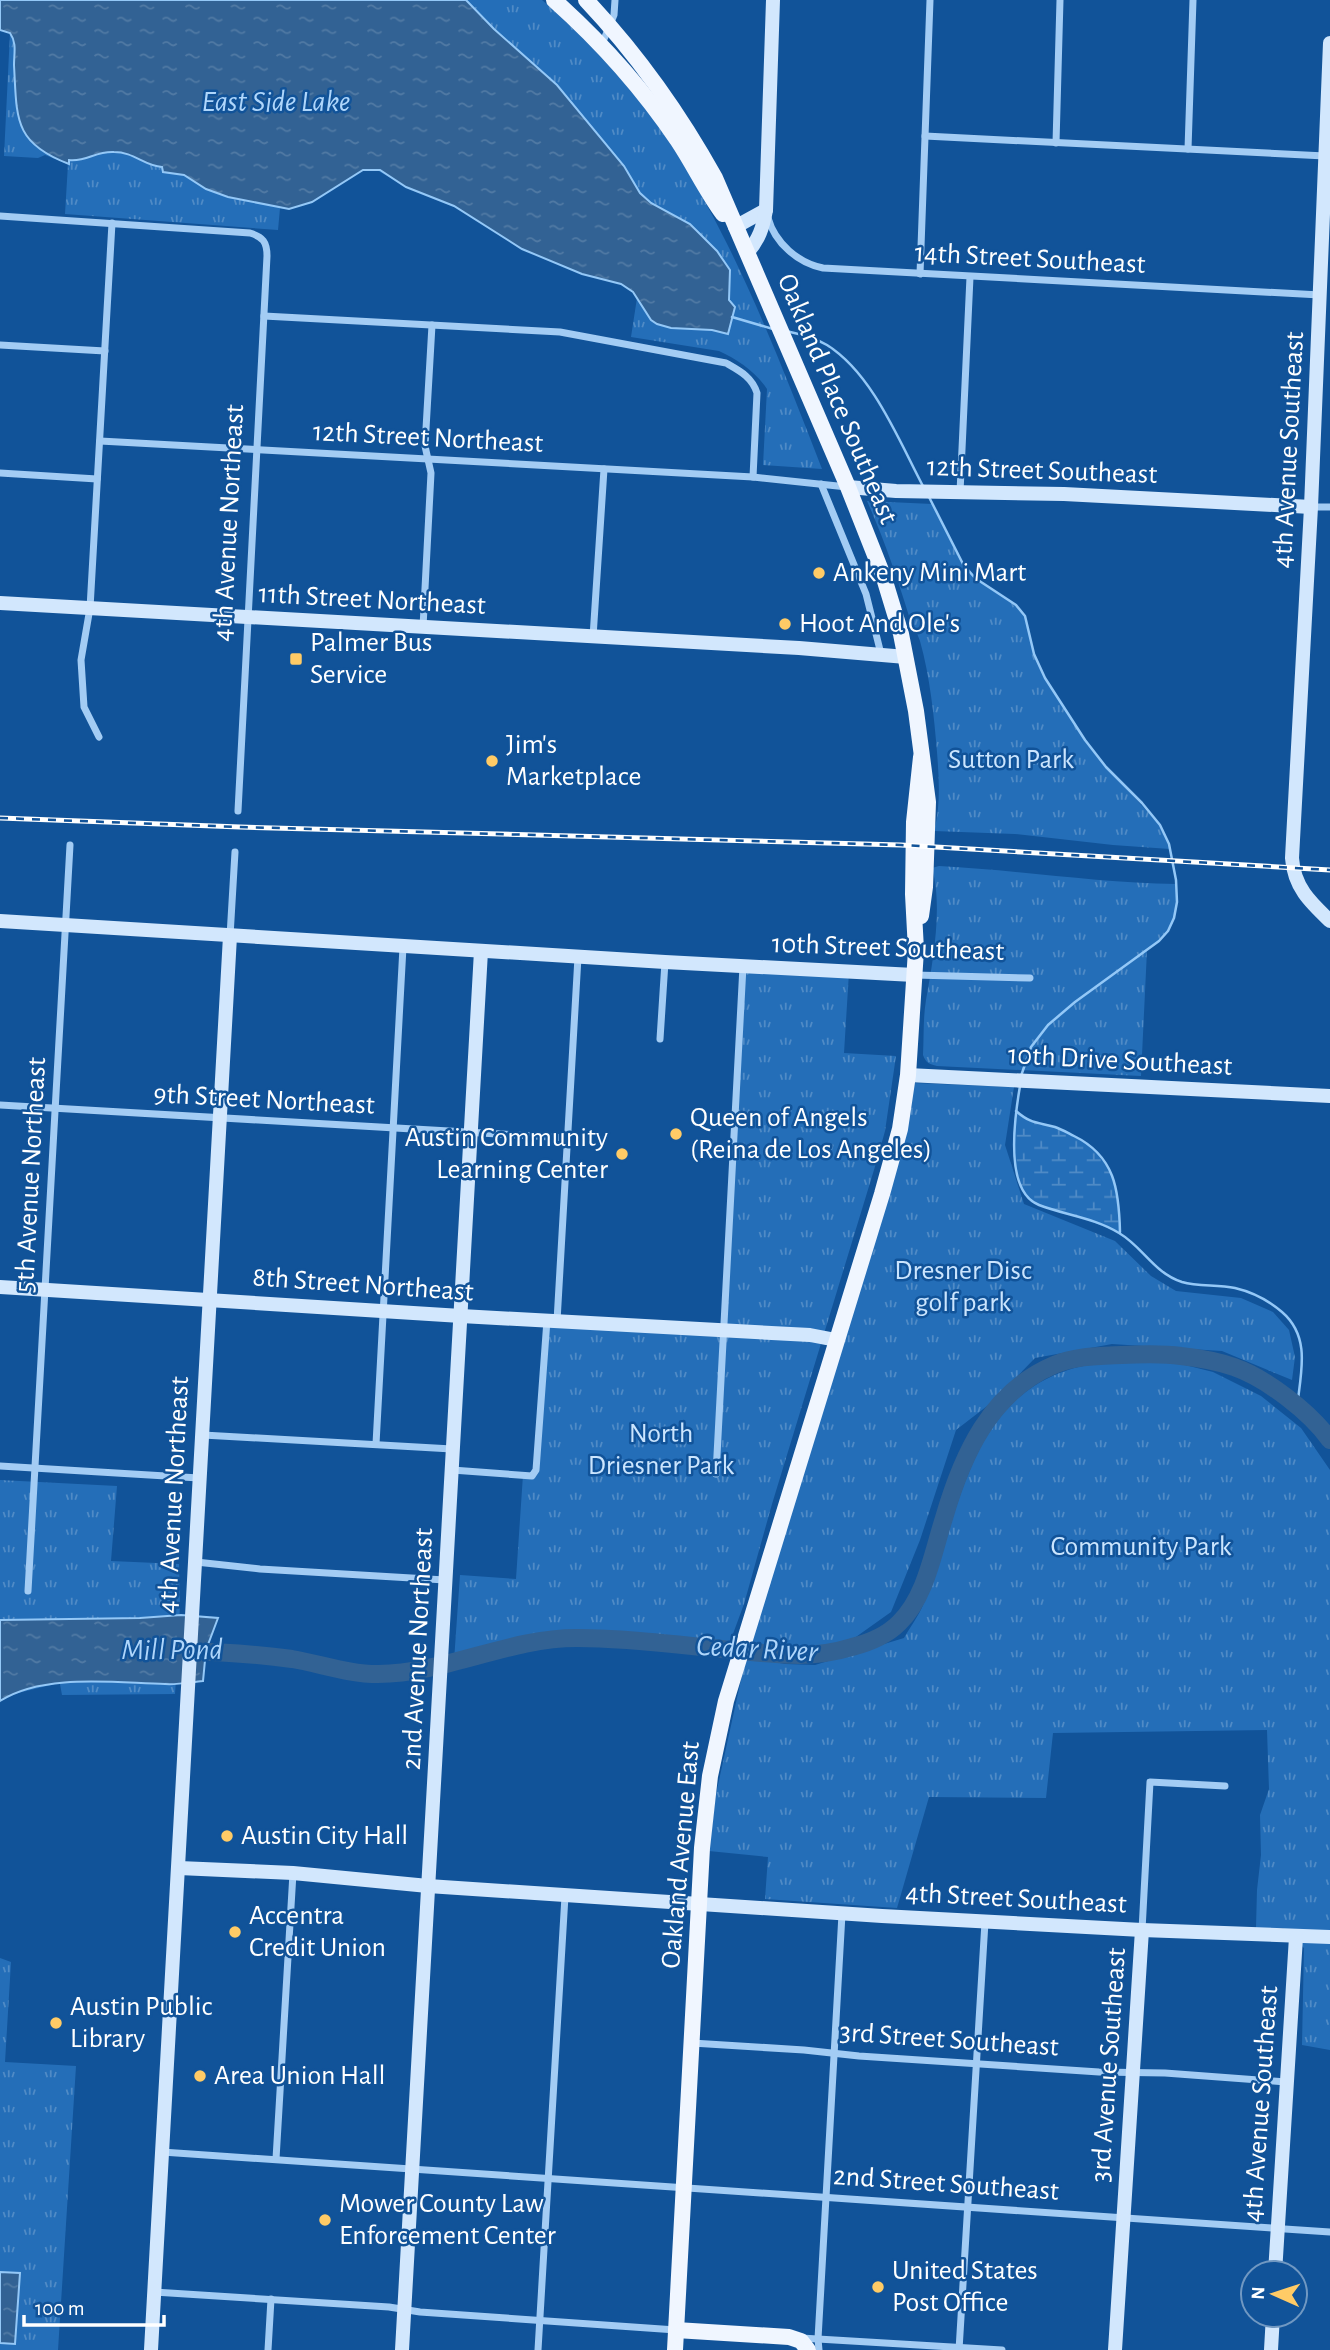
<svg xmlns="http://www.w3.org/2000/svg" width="1330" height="2350" font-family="'Alegreya Sans',sans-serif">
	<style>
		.wetland { fill: url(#wetland-marsh) }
		.park { fill: url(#park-tufts) }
		.water { fill: url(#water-ripples); stroke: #94c8f7; stroke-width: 2 }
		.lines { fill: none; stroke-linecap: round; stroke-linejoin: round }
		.stream { stroke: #94c8f7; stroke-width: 2.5 }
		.river { stroke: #326294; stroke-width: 18 }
		.street { stroke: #a3ccf4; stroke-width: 7 }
		.secondary { stroke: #d2e7fd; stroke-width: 14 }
		.primary { stroke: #f0f6ff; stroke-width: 16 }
		.rail-casing { stroke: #fff; stroke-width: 5 }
		.rail { stroke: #115399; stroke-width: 2.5; stroke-dasharray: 8; stroke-linecap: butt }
		.poi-dot { fill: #ffcb66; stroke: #115399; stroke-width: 2.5 }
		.labels { text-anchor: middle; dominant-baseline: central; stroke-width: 5; stroke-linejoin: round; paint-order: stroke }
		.street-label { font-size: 28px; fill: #fff; stroke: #115399 }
		.poi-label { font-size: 28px; fill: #fff; stroke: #115399; text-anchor: start }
		.park-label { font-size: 28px; fill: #cbe5fe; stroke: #115399 }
		.water-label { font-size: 30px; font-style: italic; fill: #afd6fb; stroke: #115399 }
	</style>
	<defs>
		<pattern id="wetland-marsh" width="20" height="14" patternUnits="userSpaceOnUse" patternTransform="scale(1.75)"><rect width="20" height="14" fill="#246eb8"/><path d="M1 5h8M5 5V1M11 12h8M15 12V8" fill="none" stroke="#508bc6"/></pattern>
		<pattern id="park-tufts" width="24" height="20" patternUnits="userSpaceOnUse" patternTransform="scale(1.75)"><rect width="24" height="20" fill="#246eb8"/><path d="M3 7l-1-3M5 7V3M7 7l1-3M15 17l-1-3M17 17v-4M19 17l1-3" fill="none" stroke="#508bc6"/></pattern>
		<pattern id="water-ripples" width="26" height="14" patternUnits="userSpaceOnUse" patternTransform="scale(1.75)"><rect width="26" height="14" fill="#326294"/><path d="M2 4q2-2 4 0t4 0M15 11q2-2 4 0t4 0" fill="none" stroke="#517aa4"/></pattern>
	</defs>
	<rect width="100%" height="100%" fill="#115399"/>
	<!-- wetland -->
	<path class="wetland" d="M1016,1111c17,14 20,10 39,16 7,2 13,6 20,9 40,21 44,55 45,97 -17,-7 -34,-14 -52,-20 -12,-4 -27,-5 -36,-12 -22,-17 -18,-66 -16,-90z"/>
	<!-- park -->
	<g class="park">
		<path d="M0,0h542c50,44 97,95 133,151 63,99 105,210 147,318l-59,-4 4,-76c-11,-17 -30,-30 -48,-38l-88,-14 6,-39 -4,-6 -12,-8 -39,-10 -60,-25 -68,-43 -48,-19 -31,-18 -12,1 -59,35 -15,4 -9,-1 -2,22 -213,-16 3,-50 -23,-9 -7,3 -34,-2 6,-123 -10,-3z"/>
		<path d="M867,501l65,3 31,60 12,14 41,27 9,11 9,38 11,24 40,62 21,27 53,57 11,25 -57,-4 -98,-11 -81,-3c7,-26 5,-53 3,-79 -3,-37 -7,-75 -17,-111 -3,-9 -8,-16 -11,-25 -12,-39 -25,-77 -42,-115z"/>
		<path d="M939,866c79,4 158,17 237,18 2,32 -3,47 -29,66l-6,126 -204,-10c-8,-2 -11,-3 -14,-11 1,-18 0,-37 3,-55 7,-39 17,-94 6,-132z"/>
		<path d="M743,966l106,6 -5,81 52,3 -11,75 -8,29 -105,344 -28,100 -17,46c-60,-6 -135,-20 -194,-9 -27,4 -52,15 -79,20l6,-86 56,4 7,-104 9,1 4,-6 11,-150 176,11z"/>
		<polygon points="914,1083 1014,1087 1005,1145 1024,1204 1115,1241 1151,1276 1176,1291 1241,1298 1273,1312 1289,1330 1295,1357 1292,1380 1222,1351 1112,1344 1035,1358 991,1403 956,1430 920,1540 891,1612 853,1639 807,1650 749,1647"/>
		<path d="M1121,1361l56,2 36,9 48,24 40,32 29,42v580l-28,-5 2,-97 -21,-20h-27l1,-38 4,-35 -1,-40 9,-26 -2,-59 -214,3 -7,65 -117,-1 -32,111 -132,-9 3,-42 -59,-6 7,-57 30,-137 39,7 30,1 89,-27c6,-11 14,-21 19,-33 37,-86 42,-201 145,-235 17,-6 36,-6 53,-9z"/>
		<polygon points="0,1480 117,1486 111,1561 179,1564 180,1605 175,1694 62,1695 60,1684 55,1684 10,1695 0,1701"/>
		<polygon points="0,1958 11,1962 5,2062 76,2066 58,2350 0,2350"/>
	</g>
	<!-- water -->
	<g class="water">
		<path d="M0,0h466l28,29 63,56 67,81 16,27 11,10 39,21 27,27 13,19 -1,30 6,7 -7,27 -16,-4 -41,-2 -14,-4 -6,-4 -18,-28 -12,-8 -39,-10 -60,-25 -68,-43 -48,-19 -26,-17h-17l-51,32 -23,7 -61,-12 -22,-8 -22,-14 -21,-3 -1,-5c-18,-1 -28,-15 -48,-15 -19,-1 -27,10 -45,8v4c-56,-21 -52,-46 -55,-99 0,-12 3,-22 -4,-32l-10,-3z"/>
		<path d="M181,1615l37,3 -12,32 -3,31c-12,1 -25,4 -38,3 -50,-1 -121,-11 -165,17v-81l140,-2z"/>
		<polygon points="0,2272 20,2273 15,2344 0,2343"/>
	</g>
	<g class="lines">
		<!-- stream -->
		<g class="stream">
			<polyline points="732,317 773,329"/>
			<path d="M786,331c14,3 29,7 41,14 46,29 72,96 97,143"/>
			<polyline points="929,497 963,564 975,578 1016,605 1025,616 1034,654 1045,678 1085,740 1106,767 1142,803 1160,825 1169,844 1176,880 1177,902 1174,918 1168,931 1159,941 1075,1002 1048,1025 1031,1047 1021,1076"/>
			<path d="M1020,1086c-5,29 -17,105 19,119 26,10 56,13 80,28 24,14 35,40 63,49 17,5 35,2 53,6 17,4 33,12 47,24 29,25 19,60 15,95"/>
			<path d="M1016,1111c15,13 21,11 39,16 6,2 13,6 19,9 41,20 45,54 46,96"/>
		</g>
		<!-- river -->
		<path class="river" d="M184,1651c36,1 72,3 108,8 29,5 57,15 86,15 69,-1 130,-36 199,-36 51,0 103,7 155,12 42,4 78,10 120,-3 16,-4 35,-12 47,-24 27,-26 34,-71 45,-105 18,-62 46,-126 110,-153 21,-9 44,-9 67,-10 20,-1 40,-2 60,1 18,2 36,5 53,11 32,11 76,45 96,73"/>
		<!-- street -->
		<g class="street">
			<polyline points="602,44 614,15 615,0"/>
			<polyline points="925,136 1325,156"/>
			<polyline points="1056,143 1060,0"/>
			<polyline points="1188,149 1193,0"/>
			<path d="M0,216l250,17c13,4 17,9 17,23l-29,555"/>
			<path d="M768,218c7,25 30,45 55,50l497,27"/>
			<polyline points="920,274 930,0"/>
			<path d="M264,316l296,16 166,31c14,8 26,14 31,30l-4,84"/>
			<polyline points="0,345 105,351"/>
			<polyline points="100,441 753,477 847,487"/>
			<polyline points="0,473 97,479"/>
			<polyline points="821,484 866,594 881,654"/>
			<polyline points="960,492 970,277"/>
			<polyline points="1311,507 1330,507"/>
			<polyline points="423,627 431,473 425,446 432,325"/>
			<polyline points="593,637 604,469"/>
			<polyline points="99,737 84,707 81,660 90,608 112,223"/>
			<polyline points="230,936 235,852"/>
			<polyline points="915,975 1030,978"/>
			<polyline points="660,1039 665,962"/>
			<polyline points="0,1105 568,1138"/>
			<polyline points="557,1321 578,957"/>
			<polyline points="203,1435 452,1449"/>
			<polyline points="376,1444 403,947"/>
			<polyline points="0,1466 199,1478"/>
			<polyline points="452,1470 532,1476 536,1470 547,1320"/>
			<polyline points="716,1474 743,966"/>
			<polyline points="196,1562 260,1569 445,1580"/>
			<polyline points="28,1591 70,845"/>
			<polyline points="1142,1930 1150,1782 1225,1786"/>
			<polyline points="692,2043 804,2050 859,2056 1099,2072 1165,2073 1286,2082"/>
			<polyline points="162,2152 1330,2232"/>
			<polyline points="276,2159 293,1873"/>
			<polyline points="154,2292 389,2307 420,2312 676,2330"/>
			<polyline points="801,2338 1002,2350"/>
			<polyline points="268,2350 271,2299"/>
			<polyline points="538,2350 565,1896"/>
			<polyline points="819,2350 818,2339 842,1914"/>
			<polyline points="959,2350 985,1922"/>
		</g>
		<!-- secondary -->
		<g class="secondary">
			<path d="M1330,43l-19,464 -19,351c2,29 18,44 38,63"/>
			<polyline points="735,227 766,210"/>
			<path d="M747,253c12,-13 16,-26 19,-43l7,-210"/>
			<polyline points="848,487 896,491 1064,494 1311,507"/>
			<polyline points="0,603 799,648 906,657"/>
			<polyline points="0,921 665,962 914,975"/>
			<polyline points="908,1075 1330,1096"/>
			<polyline points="0,1287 461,1316 810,1335 836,1340"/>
			<polyline points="179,1868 293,1873 428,1886 882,1916 1142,1930 1330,1937"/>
			<polyline points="1275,2273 1296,1937"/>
			<polyline points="151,2350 230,936"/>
			<polyline points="402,2350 481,951"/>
			<polyline points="1115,2350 1142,1930"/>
			<polyline points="1271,2350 1273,2315"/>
		</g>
		<!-- primary -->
		<g class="primary">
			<path d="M554,0c47,42 89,89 124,141 16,24 28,50 45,73"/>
			<path d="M586,0c51,54 93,113 129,178l133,309 36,91 17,56 15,77 12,91 -3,85 -4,29"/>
			<polyline points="676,2330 789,2337 801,2341 808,2350"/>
			<polyline points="675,2350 702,1848 710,1776 726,1701 882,1194 900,1129 908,1075 916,950 913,894 914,822 921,757"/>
		</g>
		<!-- rail casing -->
		<g class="rail-casing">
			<polyline id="rail" points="0,818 240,827 901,845 1330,870"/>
		</g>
		<!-- rail -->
		<use href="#rail" class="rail"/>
	</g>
	<!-- markers -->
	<g class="poi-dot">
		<circle cx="819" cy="573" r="7"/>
		<circle cx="785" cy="624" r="7"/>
		<rect x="289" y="652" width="14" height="14" rx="3.5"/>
		<circle cx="492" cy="761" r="7"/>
		<circle cx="676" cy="1134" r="7"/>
		<circle cx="622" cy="1154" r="7"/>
		<circle cx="227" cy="1836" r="7"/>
		<circle cx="235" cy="1932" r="7"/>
		<circle cx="56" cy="2023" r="7"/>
		<circle cx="200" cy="2076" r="7"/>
		<circle cx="325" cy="2220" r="7"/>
		<circle cx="878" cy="2287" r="7"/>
	</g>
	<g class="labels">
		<!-- street labels -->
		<g class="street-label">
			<text transform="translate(1030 259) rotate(3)">14th Street Southeast</text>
			<text transform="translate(837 399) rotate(67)">Oakland Place Southeast</text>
			<text transform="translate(428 438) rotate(3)">12th Street Northeast</text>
			<text transform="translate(1289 450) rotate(-87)">4th Avenue Southeast</text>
			<text transform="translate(1042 471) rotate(2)">12th Street Southeast</text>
			<text transform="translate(229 523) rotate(-87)">4th Avenue Northeast</text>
			<text transform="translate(372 600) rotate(3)">11th Street Northeast</text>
			<text transform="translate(888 948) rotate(2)">10th Street Southeast</text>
			<text transform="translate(1120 1061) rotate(3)">10th Drive Southeast</text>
			<text transform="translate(264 1100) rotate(3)">9th Street Northeast</text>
			<text transform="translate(31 1175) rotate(-87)">5th Avenue Northeast</text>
			<text transform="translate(363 1285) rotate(4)">8th Street Northeast</text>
			<text transform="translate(174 1495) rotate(-87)">4th Avenue Northeast</text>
			<text transform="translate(418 1649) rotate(-87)">2nd Avenue Northeast</text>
			<text transform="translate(681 1855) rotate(-85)">Oakland Avenue East</text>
			<text transform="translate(1016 1899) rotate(3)">4th Street Southeast</text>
			<text transform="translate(949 2040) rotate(4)">3rd Street Southeast</text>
			<text transform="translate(1109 2065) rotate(-86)">3rd Avenue Southeast</text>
			<text transform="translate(1261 2104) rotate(-86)">4th Avenue Southeast</text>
			<text transform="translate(946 2184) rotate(4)">2nd Street Southeast</text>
		</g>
		<!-- poi labels -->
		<g class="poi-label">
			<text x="833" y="573">Ankeny Mini Mart</text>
			<text x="799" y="624">Hoot And Ole's</text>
			<text x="310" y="643">Palmer Bus<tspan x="310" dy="32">Service</tspan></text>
			<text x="506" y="745">Jim's<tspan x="506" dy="32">Marketplace</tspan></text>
			<text x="690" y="1118">Queen of Angels<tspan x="690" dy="32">(Reina de Los Angeles)</tspan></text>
			<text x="608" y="1138" text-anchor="end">Austin Community<tspan x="608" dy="32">Learning Center</tspan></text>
			<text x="241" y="1836">Austin City Hall</text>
			<text x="249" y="1916">Accentra<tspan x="249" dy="32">Credit Union</tspan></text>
			<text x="70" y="2007">Austin Public<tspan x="70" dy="32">Library</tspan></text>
			<text x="214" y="2076">Area Union Hall</text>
			<text x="339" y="2204">Mower County Law<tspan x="339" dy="32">Enforcement Center</tspan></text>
			<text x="892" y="2271">United States<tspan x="892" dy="32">Post Office</tspan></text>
		</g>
		<!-- park labels -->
		<g class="park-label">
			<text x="1011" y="760">Sutton Park</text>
			<text x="963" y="1271">Dresner Disc<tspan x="963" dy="32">golf park</tspan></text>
			<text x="661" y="1434">North<tspan x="661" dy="32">Driesner Park</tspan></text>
			<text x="1141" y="1547">Community Park</text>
		</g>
		<!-- water labels -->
		<g class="water-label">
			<text x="276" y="102">East Side Lake</text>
			<text transform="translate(757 1649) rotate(3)">Cedar River</text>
			<text x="172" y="1650">Mill Pond</text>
		</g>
	</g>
	<!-- north arrow -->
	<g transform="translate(1274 2294) rotate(273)"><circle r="33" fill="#115399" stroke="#7098c2" stroke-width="2"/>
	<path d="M0-5L12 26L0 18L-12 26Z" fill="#ffcb66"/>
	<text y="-10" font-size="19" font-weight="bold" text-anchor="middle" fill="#ffffff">N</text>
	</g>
	<!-- scale -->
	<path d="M24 2315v10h140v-10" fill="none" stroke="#ffffff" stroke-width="3.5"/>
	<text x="35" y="2315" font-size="21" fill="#ffffff" stroke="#115399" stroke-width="5" paint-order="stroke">100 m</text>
</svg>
